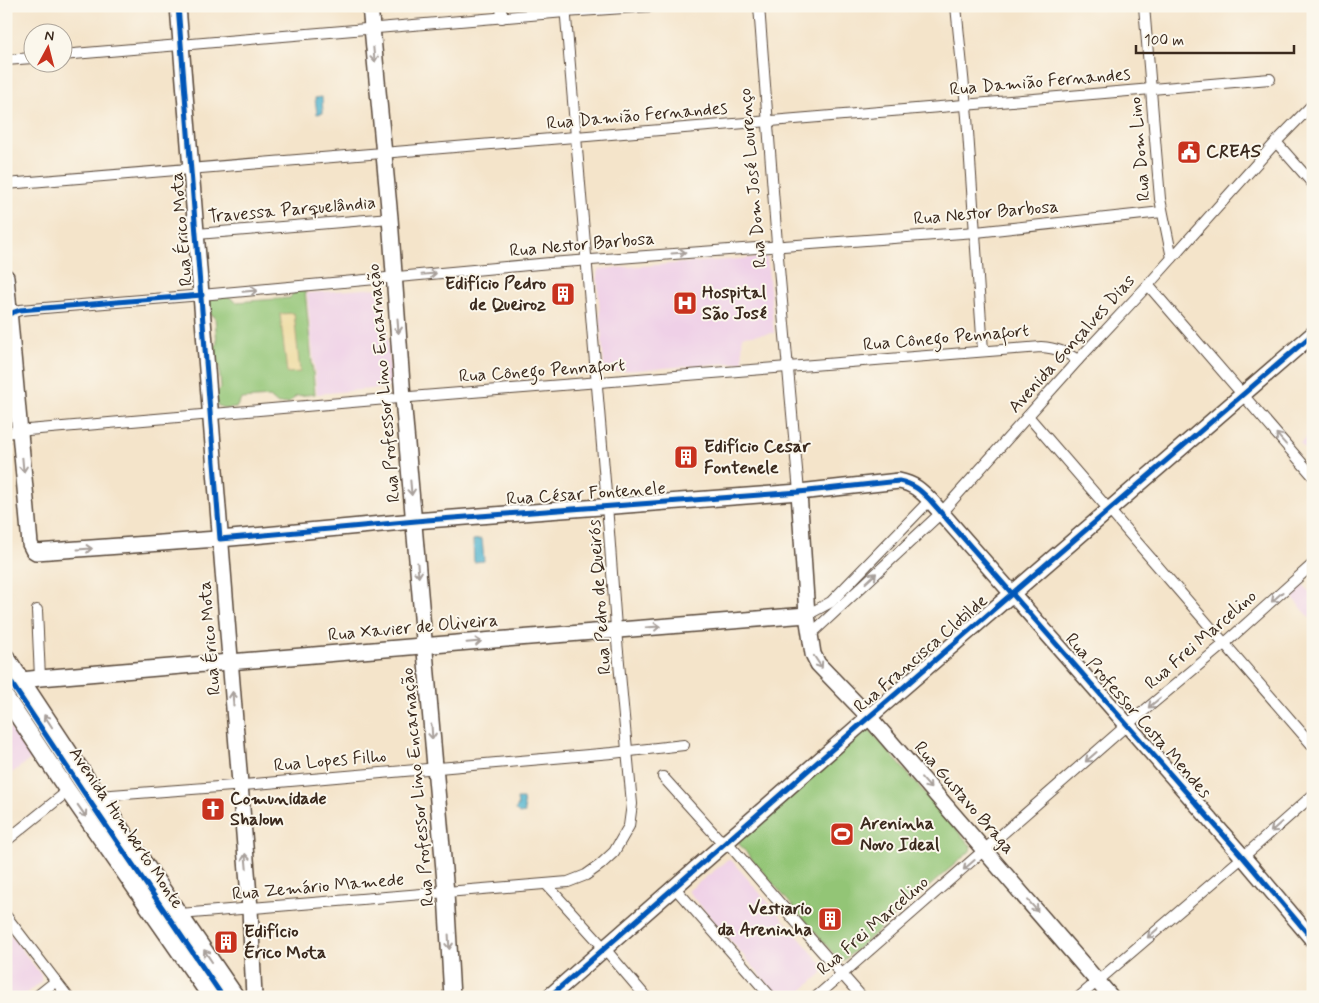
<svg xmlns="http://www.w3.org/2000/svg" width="1319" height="1003" font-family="Mynerve,sans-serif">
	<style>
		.built { fill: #efd0e7 }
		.green { fill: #93c576; stroke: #67784a }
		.sand { fill: #eeda9e; stroke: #94825e }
		.water { fill: #4fb3ce; stroke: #456e76 }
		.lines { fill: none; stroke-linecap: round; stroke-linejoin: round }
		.street-casing { stroke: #574638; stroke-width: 12 }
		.secondary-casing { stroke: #574638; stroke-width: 18 }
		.primary-casing { stroke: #574638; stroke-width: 19 }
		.street { stroke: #fff; stroke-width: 10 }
		.secondary { stroke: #fff; stroke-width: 15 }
		.primary { stroke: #fff; stroke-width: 16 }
		.cycleway-casing { stroke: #fbf7ec; stroke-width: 8 }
		.cycleway { stroke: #0057b8; stroke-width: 5 }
		.oneway { stroke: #a79f9a }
		.labels { text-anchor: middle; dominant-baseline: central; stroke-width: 4; stroke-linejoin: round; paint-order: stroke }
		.street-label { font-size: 18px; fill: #3b2a1e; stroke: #fbf7ec }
		.poi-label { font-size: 18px; font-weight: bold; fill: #3b2a1e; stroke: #fbf7ec; text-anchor: start }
	</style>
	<rect width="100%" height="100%" fill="#fbf7ec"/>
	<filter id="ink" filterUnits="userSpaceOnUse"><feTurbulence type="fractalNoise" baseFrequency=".02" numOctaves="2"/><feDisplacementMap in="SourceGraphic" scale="10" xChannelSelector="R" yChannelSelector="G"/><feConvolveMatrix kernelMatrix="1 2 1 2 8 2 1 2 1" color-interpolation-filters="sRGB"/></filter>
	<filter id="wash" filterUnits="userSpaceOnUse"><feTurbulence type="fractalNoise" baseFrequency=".0096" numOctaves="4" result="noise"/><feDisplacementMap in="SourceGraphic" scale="20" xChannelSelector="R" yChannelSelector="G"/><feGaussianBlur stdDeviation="1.12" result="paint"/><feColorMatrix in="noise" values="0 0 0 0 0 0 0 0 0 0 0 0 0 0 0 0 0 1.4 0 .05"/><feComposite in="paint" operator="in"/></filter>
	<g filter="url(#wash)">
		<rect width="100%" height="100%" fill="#f4e4ca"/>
		<!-- built -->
		<g class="built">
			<polygon points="767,257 774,333 742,336 743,362 610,372 604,367 597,273 600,269"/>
			<polygon points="380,288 384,294 392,387 317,394 307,293"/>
			<polygon points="1313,433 1313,458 1300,443"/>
			<polygon points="1302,584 1313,596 1313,621 1290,595"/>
			<polygon points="6,721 31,759 6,777"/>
			<polygon points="728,860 732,861 822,964 822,973 795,997 779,997 688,891"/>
			<polygon points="6,929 41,975 41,982 21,997 6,997"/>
		</g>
		<!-- green -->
		<g class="green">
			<polygon points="305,290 315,394 296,396 289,403 278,404 270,397 241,399 236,408 225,409 217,405 216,394 221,388 219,365 213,362 212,349 217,344 215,317 209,313 208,305 210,298 228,296 236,302 290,298 294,291"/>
			<polygon points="868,728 971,846 970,851 843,961 839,960 739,844 739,840"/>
		</g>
		<!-- sand -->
		<polygon class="sand" points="294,313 300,372 287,373 280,314"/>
		<!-- water -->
		<g class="water">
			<polygon points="322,97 323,113 317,114 315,98"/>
			<polygon points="482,539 484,561 474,562 473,540"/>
			<polygon points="517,799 523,799 525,813 519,814 515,810 518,806"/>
		</g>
	</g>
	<g filter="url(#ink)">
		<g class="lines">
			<!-- street casing -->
			<g class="street-casing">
				<g id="street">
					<polyline points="501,6 502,18"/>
					<polyline points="759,6 778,257 799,492"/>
					<polyline points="956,6 967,117 983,351"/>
					<polyline points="1144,6 1160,199 1172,258"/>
					<polyline points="62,55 565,12 654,6"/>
					<polyline points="6,60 32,58"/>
					<polyline points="1276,142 1313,184"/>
					<polyline points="6,184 952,106 1270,79"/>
					<polyline points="197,234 390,218"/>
					<polyline points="1148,285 1313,476"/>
					<polyline points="6,315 20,310 190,296 550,263 976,232 1162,212"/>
					<polyline points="1028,416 1313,746"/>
					<path d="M6,433l22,-3 382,-33 631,-50c16,1 24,5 37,13"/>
					<polyline points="37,610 40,678"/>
					<polyline points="807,615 831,602 930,500"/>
					<polyline points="810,635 941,513 1078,360 1148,285 1276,142 1313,104"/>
					<polyline points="663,777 718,838 727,842 809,937 862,997"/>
					<polyline points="98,796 232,786 612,753 684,745"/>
					<polyline points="6,841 68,791"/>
					<polyline points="546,884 605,949 646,997"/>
					<polyline points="675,888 771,997"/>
					<polyline points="180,914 568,882 586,875 600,865 614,852 629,826 632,804 617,641 607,505 565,6"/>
					<polyline points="6,916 68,997"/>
					<polyline points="36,997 56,981"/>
					<polyline points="816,997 1127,725 1224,644 1313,564"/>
					<polyline points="1079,997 1243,857 1313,795"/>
				</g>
			</g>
			<!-- secondary casing -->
			<g class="secondary-casing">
				<g id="secondary">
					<polyline points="178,6 250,909 254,997"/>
					<polyline points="370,6 390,218 403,398 446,893 452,997"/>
					<path d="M6,277l24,267 3,6 3,2 195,-14 183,-17 385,-29 100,-11c15,3 21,9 31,19l313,357 70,83"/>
					<polyline points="799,492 807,615 813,654 818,664 869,717 1111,997"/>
					<path d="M22,680l18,-2c256,-21 511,-44 767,-63"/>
					<polyline points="549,997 869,717 1313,334"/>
				</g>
			</g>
			<!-- primary casing -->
			<g class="primary-casing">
				<g id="primary">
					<polyline points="6,657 98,796 236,997"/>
					<polyline points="6,698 68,791 211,997"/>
				</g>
			</g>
			<!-- street -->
			<use href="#street" class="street"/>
			<!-- secondary -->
			<use href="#secondary" class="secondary"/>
			<!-- primary -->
			<use href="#primary" class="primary"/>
			<!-- cycleway casing -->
			<g class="cycleway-casing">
				<g id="cycleway">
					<path d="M178,6l42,533 207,-19 372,-28 100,-11c15,3 21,9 31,19l313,357 70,83"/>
					<polyline points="6,315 20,310 202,295"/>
					<polyline points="6,675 99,815 223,997"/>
					<polyline points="549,997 869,717 1313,334"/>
				</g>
			</g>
			<!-- cycleway -->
			<use href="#cycleway" class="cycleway"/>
		</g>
		<!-- one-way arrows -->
		<defs><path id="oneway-shaft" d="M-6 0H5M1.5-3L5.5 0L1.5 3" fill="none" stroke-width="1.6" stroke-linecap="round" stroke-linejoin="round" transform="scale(1.25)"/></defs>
		<g class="oneway">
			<use href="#oneway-shaft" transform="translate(374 55) rotate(85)"/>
			<use href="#oneway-shaft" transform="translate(679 253) rotate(-4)"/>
			<use href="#oneway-shaft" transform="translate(429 274) rotate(-5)"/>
			<use href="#oneway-shaft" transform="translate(250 291) rotate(-5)"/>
			<use href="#oneway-shaft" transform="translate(398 326) rotate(86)"/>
			<use href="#oneway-shaft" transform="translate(1281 439) rotate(-131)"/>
			<use href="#oneway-shaft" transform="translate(23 465) rotate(85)"/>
			<use href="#oneway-shaft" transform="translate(411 488) rotate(85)"/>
			<use href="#oneway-shaft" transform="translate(85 549) rotate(-4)"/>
			<use href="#oneway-shaft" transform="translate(418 570) rotate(85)"/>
			<use href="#oneway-shaft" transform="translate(871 578) rotate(-43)"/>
			<use href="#oneway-shaft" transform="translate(1277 597) rotate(138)"/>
			<use href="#oneway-shaft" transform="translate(653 627) rotate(-4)"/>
			<use href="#oneway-shaft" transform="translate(474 642) rotate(-5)"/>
			<use href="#oneway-shaft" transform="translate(818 662) rotate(56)"/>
			<use href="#oneway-shaft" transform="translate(233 699) rotate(-94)"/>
			<use href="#oneway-shaft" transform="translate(1154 703) rotate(140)"/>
			<use href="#oneway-shaft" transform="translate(48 721) rotate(-123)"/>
			<use href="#oneway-shaft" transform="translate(432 732) rotate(86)"/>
			<use href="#oneway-shaft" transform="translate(1091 757) rotate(139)"/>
			<use href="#oneway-shaft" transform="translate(926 783) rotate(49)"/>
			<use href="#oneway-shaft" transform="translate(82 811) rotate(55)"/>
			<use href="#oneway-shaft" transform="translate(1276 827) rotate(138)"/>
			<use href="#oneway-shaft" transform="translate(246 861) rotate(-95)"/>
			<use href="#oneway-shaft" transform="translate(969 865) rotate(139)"/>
			<use href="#oneway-shaft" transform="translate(1033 906) rotate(49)"/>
			<use href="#oneway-shaft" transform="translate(1153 933) rotate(139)"/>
			<use href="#oneway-shaft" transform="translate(449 942) rotate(87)"/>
			<use href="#oneway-shaft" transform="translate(208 956) rotate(-124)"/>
		</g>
	</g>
	<!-- icons -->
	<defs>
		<g id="civic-square" transform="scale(1.25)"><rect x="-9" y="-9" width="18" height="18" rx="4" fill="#c8321e" stroke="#fbf7ec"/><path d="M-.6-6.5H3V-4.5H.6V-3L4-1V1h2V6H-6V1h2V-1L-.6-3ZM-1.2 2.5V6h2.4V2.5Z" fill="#fff"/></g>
		<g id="building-square" transform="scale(1.25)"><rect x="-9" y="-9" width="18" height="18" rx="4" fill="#c8321e" stroke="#fbf7ec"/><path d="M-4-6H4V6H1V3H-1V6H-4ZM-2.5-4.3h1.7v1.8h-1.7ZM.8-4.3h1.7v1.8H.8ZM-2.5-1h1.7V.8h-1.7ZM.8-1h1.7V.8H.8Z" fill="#fff"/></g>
		<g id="hospital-square" transform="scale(1.25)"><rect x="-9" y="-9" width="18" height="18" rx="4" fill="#c8321e" stroke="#fbf7ec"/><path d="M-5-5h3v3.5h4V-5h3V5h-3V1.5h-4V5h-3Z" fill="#fff"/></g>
		<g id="church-square" transform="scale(1.25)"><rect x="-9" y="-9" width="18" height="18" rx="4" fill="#c8321e" stroke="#fbf7ec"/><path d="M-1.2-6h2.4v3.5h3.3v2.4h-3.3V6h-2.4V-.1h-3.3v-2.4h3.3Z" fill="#fff"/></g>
		<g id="stadium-square" transform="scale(1.25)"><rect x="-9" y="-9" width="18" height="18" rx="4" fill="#c8321e" stroke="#fbf7ec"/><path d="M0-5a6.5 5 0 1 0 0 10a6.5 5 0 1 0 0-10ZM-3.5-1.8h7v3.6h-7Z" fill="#fff"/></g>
	</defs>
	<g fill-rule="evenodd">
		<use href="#civic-square" x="1189" y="152"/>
		<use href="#building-square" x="563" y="294"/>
		<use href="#hospital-square" x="685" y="303"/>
		<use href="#building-square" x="686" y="457"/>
		<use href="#church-square" x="213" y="809"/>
		<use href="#stadium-square" x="842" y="834"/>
		<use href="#building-square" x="830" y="919"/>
		<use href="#building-square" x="226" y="942"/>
	</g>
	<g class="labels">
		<!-- street labels -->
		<g class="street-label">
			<text transform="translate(1040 82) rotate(-5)">Rua Damião Fernandes</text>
			<text transform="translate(637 116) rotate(-5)">Rua Damião Fernandes</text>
			<text transform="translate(1140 149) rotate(-95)">Rua Dom Lino</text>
			<text transform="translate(753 178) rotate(-95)">Rua Dom José Lourenço</text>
			<text transform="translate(292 210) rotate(-5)">Travessa Parquelândia</text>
			<text transform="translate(986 213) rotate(-5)">Rua Nestor Barbosa</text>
			<text transform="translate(182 229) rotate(-95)">Rua Érico Mota</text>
			<text transform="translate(582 245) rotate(-5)">Rua Nestor Barbosa</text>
			<text transform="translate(946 338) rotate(-5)">Rua Cônego Pennafort</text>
			<text transform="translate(1072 344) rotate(-48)">Avenida Gonçalves Dias</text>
			<text transform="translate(542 371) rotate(-4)">Rua Cônego Pennafort</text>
			<text transform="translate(384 383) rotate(-95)">Rua Professor Lino Encarnação</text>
			<text transform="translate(586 494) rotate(-4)">Rua César Fontenele</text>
			<text transform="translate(600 597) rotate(-94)">Rua Pedro de Queirós</text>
			<text transform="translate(413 628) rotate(-5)">Rua Xavier de Oliveira</text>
			<text transform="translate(210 638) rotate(-95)">Rua Érico Mota</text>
			<text transform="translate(1201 640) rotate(-41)">Rua Frei Marcelino</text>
			<text transform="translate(921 654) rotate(-41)">Rua Francisca Clotilde</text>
			<text transform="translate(1138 716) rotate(49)">Rua Professor Costa Mendes</text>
			<text transform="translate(330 761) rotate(-5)">Rua Lopes Filho</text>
			<text transform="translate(418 787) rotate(-95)">Rua Professor Lino Encarnação</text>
			<text transform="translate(964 798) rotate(49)">Rua Gustavo Braga</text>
			<text transform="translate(126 828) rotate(56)">Avenida Humberto Monte</text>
			<text transform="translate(318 887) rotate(-5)">Rua Zemário Mamede</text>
			<text transform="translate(873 926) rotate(-41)">Rua Frei Marcelino</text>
		</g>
		<!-- poi labels -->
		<g class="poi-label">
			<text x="1206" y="152">CREAS</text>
			<text x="546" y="284" text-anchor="end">Edifício Pedro<tspan x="546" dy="21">de Queiroz</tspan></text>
			<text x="702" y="293">Hospital<tspan x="702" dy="21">São José</tspan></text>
			<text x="704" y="447">Edifício Cesar<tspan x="704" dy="21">Fontenele</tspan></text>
			<text x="230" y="799">Comunidade<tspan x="230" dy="21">Shalom</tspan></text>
			<text x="860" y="824">Areninha<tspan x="860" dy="21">Novo Ideal</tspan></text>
			<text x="812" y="909" text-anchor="end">Vestiario<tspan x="812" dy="21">da Areninha</tspan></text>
			<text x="244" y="932">Edifício<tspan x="244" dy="21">Érico Mota</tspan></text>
		</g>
	</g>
	<!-- margin -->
	<rect width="1319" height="1003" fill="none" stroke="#fbf7ec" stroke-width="25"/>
	<!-- north arrow -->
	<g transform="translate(48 48) rotate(7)"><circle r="24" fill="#fbf7ec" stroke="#aea59a"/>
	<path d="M0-4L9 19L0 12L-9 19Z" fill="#c8321e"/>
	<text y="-8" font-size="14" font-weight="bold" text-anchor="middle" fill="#3b2a1e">N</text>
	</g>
	<!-- scale -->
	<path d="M1136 45v8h158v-8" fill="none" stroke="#3b2a1e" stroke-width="2.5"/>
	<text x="1144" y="45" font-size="15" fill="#3b2a1e" stroke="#fbf7ec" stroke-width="4" paint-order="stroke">100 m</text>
</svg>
